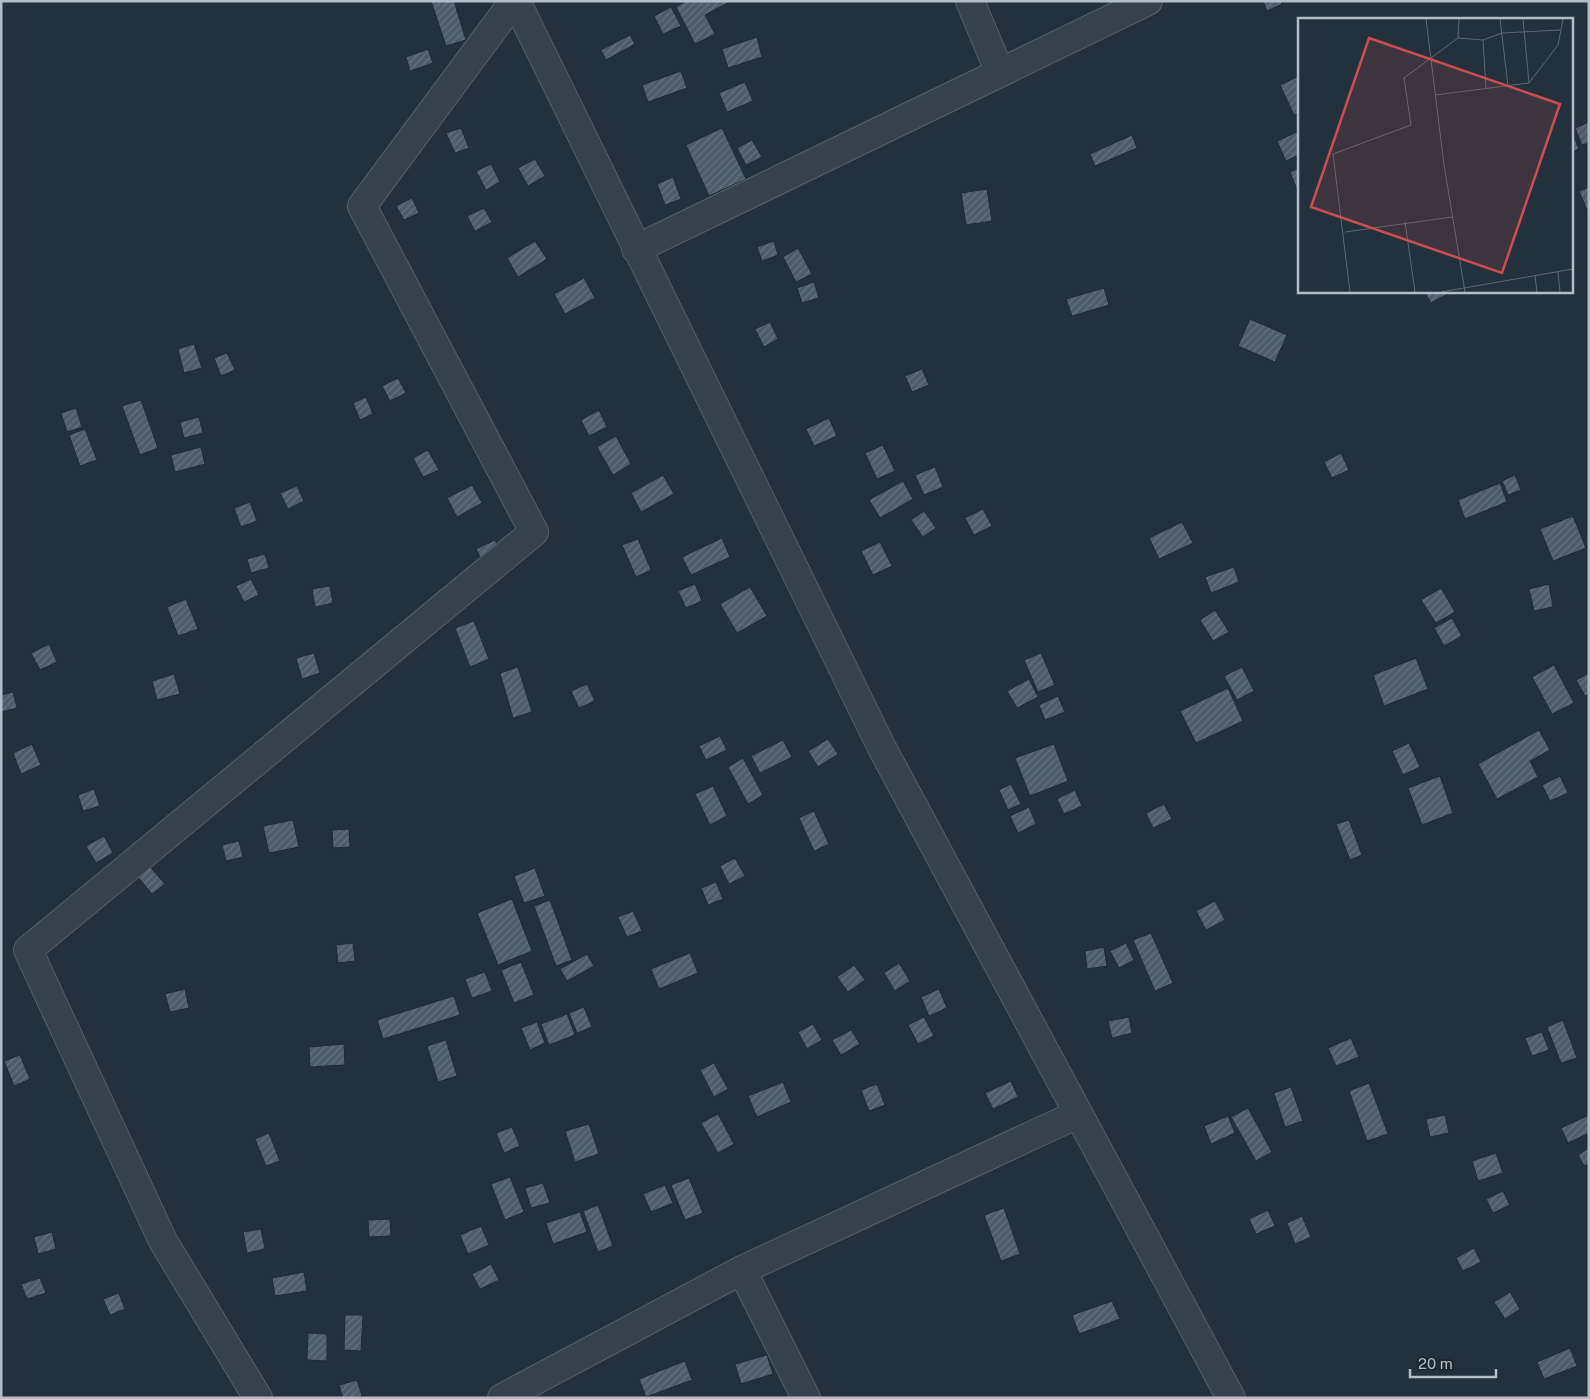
<svg xmlns="http://www.w3.org/2000/svg" width="1590" height="1399" font-family="'Public Sans',sans-serif">
	<style>
		.building { fill: url(#building-hatch); stroke: #1e2933 }
		.lines { fill: none; stroke-linecap: round; stroke-linejoin: round }
		.minor-casing { stroke: #55606a; stroke-width: 30 }
		.minor { stroke: #37424c; stroke-width: 28 }
		.inset-road { fill: none; stroke: #5d6974; stroke-width: 1 }
		.view { fill: #cd4d50; fill-opacity: 0.15; stroke: #cd4d50; stroke-width: 2.5 }
		.inset-edge { fill: none; stroke: #b3bdc7; stroke-width: 2.5 }
	</style>
	<defs>
		<pattern id="building-hatch" width="6" height="6" patternUnits="userSpaceOnUse" patternTransform="scale(1.25)"><rect width="6" height="6" fill="#4e5c6a"/><path d="M-1 1l2-2M0 6l6-6M5 7l2-2" fill="none" stroke="#65717e"/></pattern>
	</defs>
	<rect width="100%" height="100%" fill="#23313c"/>
	<!-- building -->
	<g class="building">
		<polygon points="431,1 454,1 466,40 446,46"/>
		<polygon points="686,1 731,1 705,15 715,34 695,44 676,7"/>
		<polygon points="1263,1 1281,1 1282,4 1267,11"/>
		<polygon points="671,7 681,26 663,34 654,16"/>
		<polygon points="630,35 635,44 606,60 601,50"/>
		<polygon points="757,37 762,57 728,68 722,49"/>
		<polygon points="428,49 433,63 410,71 406,57"/>
		<polygon points="681,71 687,88 648,102 642,85"/>
		<polygon points="1299,76 1299,113 1294,115 1280,85"/>
		<polygon points="745,82 753,101 727,112 719,93"/>
		<polygon points="1589,122 1589,143 1582,145 1575,128"/>
		<polygon points="461,128 469,148 455,153 446,133"/>
		<polygon points="722,128 746,179 709,196 686,145"/>
		<polygon points="1299,131 1299,155 1286,161 1277,141"/>
		<polygon points="1571,131 1579,149 1571,152"/>
		<polygon points="1132,135 1137,148 1095,166 1090,154"/>
		<polygon points="752,140 762,157 746,165 737,148"/>
		<polygon points="535,159 545,176 528,186 518,168"/>
		<polygon points="491,164 500,182 486,190 476,171"/>
		<polygon points="1299,168 1299,195 1290,172"/>
		<polygon points="673,177 681,199 665,205 657,184"/>
		<polygon points="1589,187 1589,209 1587,210 1579,191"/>
		<polygon points="987,189 992,221 966,225 961,193"/>
		<polygon points="412,198 419,213 404,220 396,206"/>
		<polygon points="484,208 492,222 475,231 467,216"/>
		<polygon points="535,241 547,259 518,277 507,258"/>
		<polygon points="774,241 778,255 762,261 757,247"/>
		<polygon points="798,248 812,274 796,282 783,257"/>
		<polygon points="584,278 595,298 565,314 554,294"/>
		<polygon points="814,282 819,298 802,303 797,288"/>
		<polygon points="1104,288 1109,305 1072,316 1066,299"/>
		<polygon points="1424,291 1453,291 1431,303"/>
		<polygon points="1250,319 1287,335 1275,362 1238,346"/>
		<polygon points="770,322 778,339 764,347 755,329"/>
		<polygon points="194,344 202,368 184,373 178,349"/>
		<polygon points="227,353 235,370 221,376 214,358"/>
		<polygon points="922,369 929,385 912,392 905,376"/>
		<polygon points="398,378 406,393 390,401 382,386"/>
		<polygon points="366,397 373,414 360,420 353,403"/>
		<polygon points="141,400 158,448 140,455 122,406"/>
		<polygon points="76,408 82,427 67,432 61,413"/>
		<polygon points="599,410 607,427 589,436 581,420"/>
		<polygon points="199,417 203,433 184,438 180,422"/>
		<polygon points="829,418 837,436 814,446 806,429"/>
		<polygon points="85,429 97,460 80,466 69,435"/>
		<polygon points="616,436 631,464 613,475 597,447"/>
		<polygon points="883,445 895,471 877,479 865,453"/>
		<polygon points="201,447 205,464 175,472 171,455"/>
		<polygon points="428,450 439,470 423,477 413,458"/>
		<polygon points="1341,453 1349,470 1332,478 1324,462"/>
		<polygon points="935,467 943,487 924,495 915,475"/>
		<polygon points="663,475 674,494 641,512 631,493"/>
		<polygon points="1515,475 1521,490 1508,495 1502,481"/>
		<polygon points="903,481 913,499 880,518 869,500"/>
		<polygon points="1500,483 1507,502 1465,519 1458,500"/>
		<polygon points="472,485 482,503 457,517 447,498"/>
		<polygon points="297,486 304,501 288,509 280,493"/>
		<polygon points="250,502 257,521 241,527 234,508"/>
		<polygon points="983,509 992,526 974,535 965,518"/>
		<polygon points="924,511 936,528 923,537 911,520"/>
		<polygon points="1573,516 1586,548 1553,561 1540,529"/>
		<polygon points="1182,522 1193,543 1159,559 1149,538"/>
		<polygon points="722,538 730,557 691,575 682,557"/>
		<polygon points="638,539 651,570 636,577 622,545"/>
		<polygon points="495,540 502,555 483,563 476,549"/>
		<polygon points="880,542 892,566 873,575 861,551"/>
		<polygon points="265,554 269,568 251,573 247,559"/>
		<polygon points="1234,567 1239,582 1211,593 1205,577"/>
		<polygon points="251,579 259,595 244,602 236,586"/>
		<polygon points="695,584 702,601 686,608 678,591"/>
		<polygon points="1549,584 1553,607 1534,611 1529,589"/>
		<polygon points="330,586 333,603 315,607 312,589"/>
		<polygon points="750,587 767,616 737,633 720,604"/>
		<polygon points="1441,588 1455,612 1436,623 1421,600"/>
		<polygon points="186,599 198,629 178,636 167,607"/>
		<polygon points="1215,610 1229,632 1213,641 1200,620"/>
		<polygon points="1452,618 1462,636 1444,646 1434,628"/>
		<polygon points="474,621 489,659 470,667 455,628"/>
		<polygon points="49,644 57,662 40,670 31,653"/>
		<polygon points="314,653 320,673 302,679 296,658"/>
		<polygon points="1041,653 1055,685 1038,692 1024,660"/>
		<polygon points="1416,658 1428,689 1384,706 1373,675"/>
		<polygon points="1554,665 1574,703 1552,714 1532,677"/>
		<polygon points="518,667 532,712 513,718 500,673"/>
		<polygon points="1242,667 1254,691 1237,700 1224,676"/>
		<polygon points="1589,673 1589,694 1585,696 1576,680"/>
		<polygon points="174,674 180,694 157,700 152,681"/>
		<polygon points="1029,679 1038,697 1017,708 1007,691"/>
		<polygon points="587,684 595,701 579,708 571,691"/>
		<polygon points="1228,688 1243,721 1196,743 1180,711"/>
		<polygon points="13,692 17,708 1,712 1,695"/>
		<polygon points="1058,696 1065,712 1045,720 1039,705"/>
		<polygon points="1539,730 1550,750 1530,761 1538,777 1497,799 1478,764"/>
		<polygon points="720,736 727,750 706,760 699,746"/>
		<polygon points="828,739 838,754 818,767 808,751"/>
		<polygon points="783,740 792,757 760,773 751,756"/>
		<polygon points="1409,743 1420,767 1403,775 1392,751"/>
		<polygon points="32,744 41,765 21,774 13,753"/>
		<polygon points="1054,744 1068,781 1030,796 1015,758"/>
		<polygon points="743,758 763,795 748,804 728,767"/>
		<polygon points="1440,776 1453,813 1422,825 1408,788"/>
		<polygon points="1560,776 1568,793 1550,801 1542,785"/>
		<polygon points="1011,784 1021,804 1008,810 999,790"/>
		<polygon points="713,786 727,816 710,825 695,794"/>
		<polygon points="94,789 100,806 83,811 78,795"/>
		<polygon points="1075,790 1082,806 1064,814 1057,799"/>
		<polygon points="1164,804 1172,819 1153,828 1146,813"/>
		<polygon points="1029,807 1036,824 1018,833 1010,816"/>
		<polygon points="814,811 829,844 814,851 799,818"/>
		<polygon points="293,820 299,847 269,853 263,826"/>
		<polygon points="1349,820 1362,855 1350,860 1336,824"/>
		<polygon points="349,829 350,847 333,848 332,830"/>
		<polygon points="104,836 113,853 96,863 86,846"/>
		<polygon points="239,841 243,857 226,861 222,845"/>
		<polygon points="735,858 745,876 729,884 720,866"/>
		<polygon points="145,861 165,884 152,894 133,871"/>
		<polygon points="535,868 545,896 524,903 514,876"/>
		<polygon points="716,882 723,899 708,905 701,888"/>
		<polygon points="512,899 532,951 498,965 477,913"/>
		<polygon points="550,900 572,960 556,966 534,906"/>
		<polygon points="1215,901 1225,920 1206,930 1196,911"/>
		<polygon points="633,911 642,931 627,937 618,917"/>
		<polygon points="1151,933 1173,983 1155,991 1133,940"/>
		<polygon points="353,943 355,961 338,963 336,945"/>
		<polygon points="1126,943 1134,960 1119,968 1110,951"/>
		<polygon points="1104,947 1107,966 1087,969 1085,951"/>
		<polygon points="690,953 698,973 659,989 651,969"/>
		<polygon points="587,954 594,966 567,981 560,969"/>
		<polygon points="521,962 534,995 514,1003 501,970"/>
		<polygon points="899,963 910,981 895,991 884,973"/>
		<polygon points="854,965 865,980 848,992 837,977"/>
		<polygon points="485,972 492,991 472,998 465,979"/>
		<polygon points="185,989 189,1008 170,1012 165,994"/>
		<polygon points="939,989 947,1008 929,1016 921,997"/>
		<polygon points="454,996 460,1015 383,1039 377,1020"/>
		<polygon points="584,1007 592,1027 577,1033 569,1013"/>
		<polygon points="567,1014 575,1035 549,1045 541,1024"/>
		<polygon points="924,1017 934,1036 918,1044 908,1025"/>
		<polygon points="1129,1017 1132,1033 1112,1038 1108,1021"/>
		<polygon points="1563,1020 1577,1058 1561,1063 1547,1027"/>
		<polygon points="537,1022 545,1043 530,1050 521,1028"/>
		<polygon points="813,1024 822,1040 807,1049 798,1032"/>
		<polygon points="851,1030 860,1044 841,1055 832,1040"/>
		<polygon points="1542,1032 1549,1050 1532,1056 1525,1038"/>
		<polygon points="1351,1038 1359,1057 1336,1066 1328,1048"/>
		<polygon points="446,1040 457,1076 438,1082 427,1046"/>
		<polygon points="344,1044 345,1065 310,1067 309,1047"/>
		<polygon points="20,1055 30,1079 14,1086 4,1061"/>
		<polygon points="714,1063 728,1089 714,1097 700,1070"/>
		<polygon points="1011,1081 1018,1097 993,1109 985,1093"/>
		<polygon points="783,1082 791,1102 757,1117 748,1096"/>
		<polygon points="1369,1083 1388,1134 1367,1141 1349,1091"/>
		<polygon points="877,1084 885,1105 869,1111 861,1090"/>
		<polygon points="1291,1087 1303,1121 1285,1127 1274,1093"/>
		<polygon points="1248,1108 1272,1152 1256,1161 1231,1117"/>
		<polygon points="718,1114 734,1144 718,1153 701,1123"/>
		<polygon points="1445,1115 1449,1133 1430,1137 1426,1119"/>
		<polygon points="1589,1115 1589,1133 1568,1143 1561,1128"/>
		<polygon points="1228,1116 1235,1133 1211,1144 1204,1126"/>
		<polygon points="589,1124 599,1154 575,1162 565,1131"/>
		<polygon points="512,1127 520,1146 504,1153 496,1133"/>
		<polygon points="269,1133 280,1161 266,1166 255,1139"/>
		<polygon points="1589,1148 1589,1164 1584,1166 1578,1155"/>
		<polygon points="1496,1153 1503,1173 1478,1181 1472,1161"/>
		<polygon points="510,1177 524,1212 505,1220 491,1184"/>
		<polygon points="689,1178 703,1213 685,1220 671,1185"/>
		<polygon points="543,1183 550,1203 531,1208 525,1188"/>
		<polygon points="665,1185 673,1203 651,1212 643,1194"/>
		<polygon points="1503,1191 1510,1205 1493,1213 1486,1199"/>
		<polygon points="598,1205 613,1246 598,1252 583,1211"/>
		<polygon points="1004,1208 1020,1254 1001,1261 984,1215"/>
		<polygon points="1268,1210 1275,1226 1256,1234 1249,1219"/>
		<polygon points="580,1212 587,1232 553,1244 546,1223"/>
		<polygon points="1302,1216 1311,1237 1295,1244 1287,1223"/>
		<polygon points="390,1219 391,1236 369,1237 368,1220"/>
		<polygon points="481,1226 489,1245 468,1254 460,1235"/>
		<polygon points="261,1229 265,1249 247,1253 243,1232"/>
		<polygon points="52,1232 56,1249 38,1254 34,1237"/>
		<polygon points="1474,1248 1481,1262 1463,1271 1456,1258"/>
		<polygon points="491,1264 499,1280 480,1289 472,1274"/>
		<polygon points="304,1272 307,1291 275,1296 272,1278"/>
		<polygon points="40,1278 46,1293 27,1299 21,1284"/>
		<polygon points="1510,1292 1520,1309 1505,1319 1494,1302"/>
		<polygon points="119,1293 125,1309 110,1315 103,1299"/>
		<polygon points="1112,1301 1120,1319 1079,1334 1072,1315"/>
		<polygon points="345,1315 363,1315 361,1351 344,1350"/>
		<polygon points="308,1333 327,1334 327,1361 307,1360"/>
		<polygon points="1570,1348 1577,1366 1544,1379 1537,1362"/>
		<polygon points="767,1355 773,1374 741,1384 735,1364"/>
		<polygon points="685,1361 692,1380 646,1397 639,1379"/>
		<polygon points="357,1380 362,1396 355,1398 343,1398 339,1385"/>
	</g>
	<g class="lines">
		<!-- minor casing -->
		<g class="minor-casing">
			<g id="minor">
				<polyline points="516,1 882,748 1231,1398"/>
				<polyline points="970,1 1000,73"/>
				<polyline points="636,249 1148,1"/>
				<polyline points="742,1270 806,1398"/>
				<polyline points="258,1398 163,1241 28,950 534,532 362,206 514,1"/>
				<polyline points="502,1398 742,1270 1078,1114"/>
			</g>
		</g>
		<!-- minor -->
		<use href="#minor" class="minor"/>
	</g>
	<!-- overview -->
	<g transform="translate(1298 18)">
		<rect width="275" height="275" fill="#23313c"/>
		<path class="inset-road" d="M128,1l18,146 21,127M202,1l8,67M225,1l6,64M160,20l25,2 19,-7 58,-3M185,22l3,49M137,77l94,-12 29,-38 5,-26M107,204l10,70M47,214l107,-15M260,254l2,20M237,258l2,16M52,274l-17,-138 78,-29 -7,-47 54,-40 1,-19M143,274l132,-23"/>
		<path class="view" d="M71,20l191,66 -58,169 -191,-66z"/>
		<rect width="275" height="275" class="inset-edge"/>
	</g>
	<!-- border -->
	<rect width="1590" height="1399" fill="none" stroke="#b3bdc7" stroke-width="5"/>
	<!-- scale -->
	<path d="M1410 1369v8h86v-8" fill="none" stroke="#b3bdc7" stroke-width="2.5"/>
	<text x="1418" y="1369" font-size="15" fill="#b3bdc7" stroke="#1c2731" stroke-width="4" paint-order="stroke">20 m</text>
</svg>
